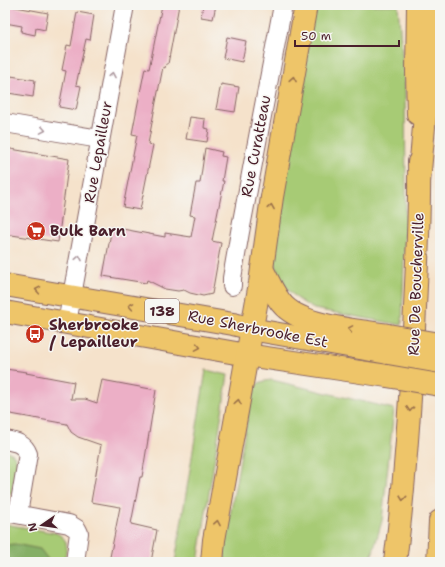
<svg xmlns="http://www.w3.org/2000/svg" width="445" height="567" font-family="'Shantell Sans',sans-serif">
	<style>
		.green { fill: #a7cb75; stroke: #787550 }
		.forest { fill: #85af66; stroke: #686748 }
		.building { fill: #ecafc6 }
		.lines { fill: none; stroke-linecap: round; stroke-linejoin: round }
		.minor-casing { stroke: #866363; stroke-width: 20 }
		.major-casing { stroke: #866363; stroke-width: 24 }
		.highway-casing { stroke: #866363; stroke-width: 24 }
		.minor { stroke: #fff; stroke-width: 18 }
		.major { stroke: #eec569; stroke-width: 22 }
		.highway { stroke: #eec569; stroke-width: 22 }
		.major-bridge-casing { stroke: #866363; stroke-width: 24; stroke-linecap: butt }
		.major-bridge { stroke: #eec569; stroke-width: 22 }
		.oneway { stroke: #ae9aa0 }
		.oneway2 { stroke: #9c724a }
		.labels { text-anchor: middle; dominant-baseline: central; stroke-width: 3; stroke-linejoin: round; paint-order: stroke }
		.shield { fill: #f6f6f2; stroke: #7e6067; stroke-width: 1 }
		.shield-label { font-size: 14px; font-weight: bold; fill: #4a1f2b }
		.street-label { font-size: 15px; fill: #4a1f2b; stroke: #f6f6f2 }
		.poi-label { font-size: 15px; font-weight: bold; fill: #4a1f2b; stroke: #f6f6f2; text-anchor: start }
	</style>
	<rect width="100%" height="100%" fill="#f6f6f2"/>
	<filter id="ink" filterUnits="userSpaceOnUse"><feTurbulence type="fractalNoise" baseFrequency=".025" numOctaves="2"/><feDisplacementMap in="SourceGraphic" scale="8" xChannelSelector="R" yChannelSelector="G"/><feConvolveMatrix kernelMatrix="1 2 1 2 8 2 1 2 1" color-interpolation-filters="sRGB"/></filter>
	<filter id="wash" filterUnits="userSpaceOnUse"><feTurbulence type="fractalNoise" baseFrequency=".012" numOctaves="4" result="noise"/><feDisplacementMap in="SourceGraphic" scale="16" xChannelSelector="R" yChannelSelector="G"/><feGaussianBlur stdDeviation="0.9" result="paint"/><feColorMatrix in="noise" values="0 0 0 0 0 0 0 0 0 0 0 0 0 0 0 0 0 1.4 0 .05"/><feComposite in="paint" operator="in"/></filter>
	<g filter="url(#wash)">
		<rect width="100%" height="100%" fill="#f5e2cb"/>
		<!-- green -->
		<g class="green">
			<path d="M314,5h84l7,84 1,102 -4,134 -88,-16c-28,-15 -39,-31 -41,-63z"/>
			<polygon points="206,370 228,375 198,562 175,562"/>
			<path d="M272,380l122,29 -12,112 -12,41h-145l-1,-12 28,-159c4,-9 11,-10 20,-11z"/>
			<polygon points="5,450 13,454 16,459 17,465 12,492 5,498"/>
			<path d="M5,524l51,9c15,7 10,16 8,29h-59z"/>
		</g>
		<!-- forest -->
		<polygon class="forest" points="15,544 40,549 50,562 5,562 5,545"/>
		<g id="blocks">
			<!-- building -->
			<g class="building">
				<polygon points="5,5 48,13 45,30 36,28 35,35 21,32 22,26 5,23"/>
				<polygon points="162,5 179,5 168,64 166,64 165,68 163,67 154,112 148,144 153,145 140,210 123,207 137,135 132,134 137,108 145,68 149,69"/>
				<polygon points="203,5 216,5 213,19 201,17"/>
				<polygon points="77,12 94,15 90,40 86,39 76,85 81,86 76,110 59,107 66,71 62,70 67,45 71,46"/>
				<polygon points="227,37 246,41 242,62 223,58"/>
				<polygon points="11,76 35,80 33,97 8,93"/>
				<polygon points="221,84 239,87 235,112 216,109"/>
				<polygon points="190,117 205,119 204,128 209,129 207,142 186,139"/>
				<polygon points="5,148 69,159 58,242 5,234 5,224 9,200 5,199"/>
				<polygon points="205,148 222,152 221,156 226,157 222,181 224,181 212,241 221,243 212,294 203,296 190,293 184,290 178,291 165,289 147,280 146,283 103,276 112,227 165,237 165,233 191,237 195,216 190,215 196,183 200,183"/>
				<polygon points="5,369 27,372 26,373 74,382 71,399 85,399 97,403 102,380 156,390 142,477 140,477 131,524 157,530 151,562 109,562 120,507 91,502 101,445 78,437 71,432 67,424 5,413"/>
			</g>
		</g>
	</g>
	<g filter="url(#ink)">
		<use href="#blocks" fill-opacity="0" stroke="#866363" stroke-width="1"/>
		<g class="lines">
			<!-- minor casing -->
			<g class="minor-casing">
				<g id="minor">
					<polyline points="5,123 100,139"/>
					<polyline points="232,286 232,278 240,232 283,5"/>
					<polyline points="67,323 125,5"/>
					<path d="M5,440c10,2 19,3 23,14l-10,60"/>
					<polyline points="5,512 69,524 77,529 79,533 75,562"/>
				</g>
			</g>
			<!-- major casing -->
			<g class="major-casing">
				<g id="major">
					<polyline points="418,5 417,72 418,114"/>
					<path d="M262,269c7,12 12,27 22,37 21,21 75,24 104,29"/>
					<polyline points="5,285 233,324 262,331 388,353"/>
					<polyline points="5,312 247,355 387,376"/>
					<polyline points="212,562 214,540 260,283 272,197 306,5"/>
					<path d="M395,562c11,-85 16,-169 20,-254 2,-49 5,-97 4,-146"/>
				</g>
			</g>
			<!-- highway casing -->
			<g class="highway-casing">
				<g id="highway">
					<polyline points="419,182 435,5"/>
					<polyline points="438,562 440,521"/>
				</g>
			</g>
			<!-- minor -->
			<use href="#minor" class="minor"/>
			<!-- major -->
			<use href="#major" class="major"/>
			<!-- highway -->
			<use href="#highway" class="highway"/>
			<!-- major-bridge casing -->
			<g class="major-bridge-casing">
				<g id="major-bridge">
					<polyline points="388,335 440,344"/>
					<polyline points="388,353 440,362"/>
					<polyline points="387,376 440,385"/>
				</g>
			</g>
			<!-- major-bridge -->
			<use href="#major-bridge" class="major-bridge"/>
		</g>
		<!-- one-way arrows -->
		<defs><path id="oneway-chevron" d="M-2-3.5L2.5 0L-2 3.5" fill="none" stroke-width="1.6" stroke-linecap="round" stroke-linejoin="round"/></defs>
		<g class="oneway">
			<use href="#oneway-chevron" transform="translate(112 75) rotate(-80)"/>
			<use href="#oneway-chevron" transform="translate(43 130) rotate(10)"/>
			<use href="#oneway-chevron" transform="translate(79 258) rotate(-79)"/>
		</g>
		<g class="oneway2">
			<use href="#oneway-chevron" transform="translate(293 79) rotate(-80)"/>
			<use href="#oneway-chevron" transform="translate(271 207) rotate(-81)"/>
			<use href="#oneway-chevron" transform="translate(38 290) rotate(-170)"/>
			<use href="#oneway-chevron" transform="translate(131 306) rotate(-170)"/>
			<use href="#oneway-chevron" transform="translate(350 329) rotate(-170)"/>
			<use href="#oneway-chevron" transform="translate(198 347) rotate(10)"/>
			<use href="#oneway-chevron" transform="translate(238 402) rotate(-80)"/>
			<use href="#oneway-chevron" transform="translate(410 409) rotate(94)"/>
			<use href="#oneway-chevron" transform="translate(403 498) rotate(96)"/>
			<use href="#oneway-chevron" transform="translate(217 523) rotate(-80)"/>
		</g>
	</g>
	<!-- icons -->
	<defs>
		<g id="supermarket-disc" transform="scale(1)"><circle r="9.5" fill="#c8321e" stroke="#f6f6f2"/><path d="M-6-5.5h2.5l.6 2H6L4.5 2H-2.5L-4.4-4H-6ZM-1.5 3.2a1.3 1.3 0 1 0 .1 0ZM3 3.2a1.3 1.3 0 1 0 .1 0Z" fill="#fff"/></g>
		<g id="bus-disc" transform="scale(1)"><circle r="9.5" fill="#c8321e" stroke="#f6f6f2"/><path d="M-5-6H5V4H4V6H2V4H-2V6H-4V4H-5ZM-3.5-4V0h7V-4ZM-3.5 1.2v1.5H-2V1.2ZM2 1.2v1.5H3.5V1.2Z" fill="#fff"/></g>
	</defs>
	<g fill-rule="evenodd">
		<use href="#supermarket-disc" x="36" y="231"/>
		<use href="#bus-disc" x="35" y="334"/>
	</g>
	<g class="labels">
		<!-- shield labels -->
		<rect class="shield" x="145" y="299" width="34" height="24" rx="3"/>
		<g class="shield-label">
			<text x="162" y="311">138</text>
		</g>
		<!-- street labels -->
		<g class="street-label">
			<text transform="translate(256 146) rotate(-79)">Rue Curatteau</text>
			<text transform="translate(98 152) rotate(-80)">Rue Lepailleur</text>
			<text transform="translate(416 284) rotate(-88)">Rue De Boucherville</text>
			<text transform="translate(258 329) rotate(11)">Rue Sherbrooke Est</text>
		</g>
		<!-- poi labels -->
		<g class="poi-label">
			<text x="50" y="231">Bulk Barn</text>
			<text x="49" y="325">Sherbrooke<tspan x="49" dy="17">/ Lepailleur</tspan></text>
		</g>
	</g>
	<!-- margin -->
	<rect width="445" height="567" fill="none" stroke="#f6f6f2" stroke-width="20"/>
	<!-- north arrow -->
	<g transform="translate(42 525) rotate(257)" stroke="#f6f6f2" stroke-width="3" paint-order="stroke">
	<path d="M0-3L7 15L0 10L-7 15Z" fill="#4a1f2b"/>
	<text y="-6" font-size="11" font-weight="bold" text-anchor="middle" fill="#4a1f2b">N</text>
	</g>
	<!-- scale -->
	<path d="M295 40v6h104v-6" fill="none" stroke="#4a1f2b" stroke-width="2"/>
	<text x="301" y="40" font-size="12" fill="#4a1f2b" stroke="#f6f6f2" stroke-width="3" paint-order="stroke">50 m</text>
</svg>
